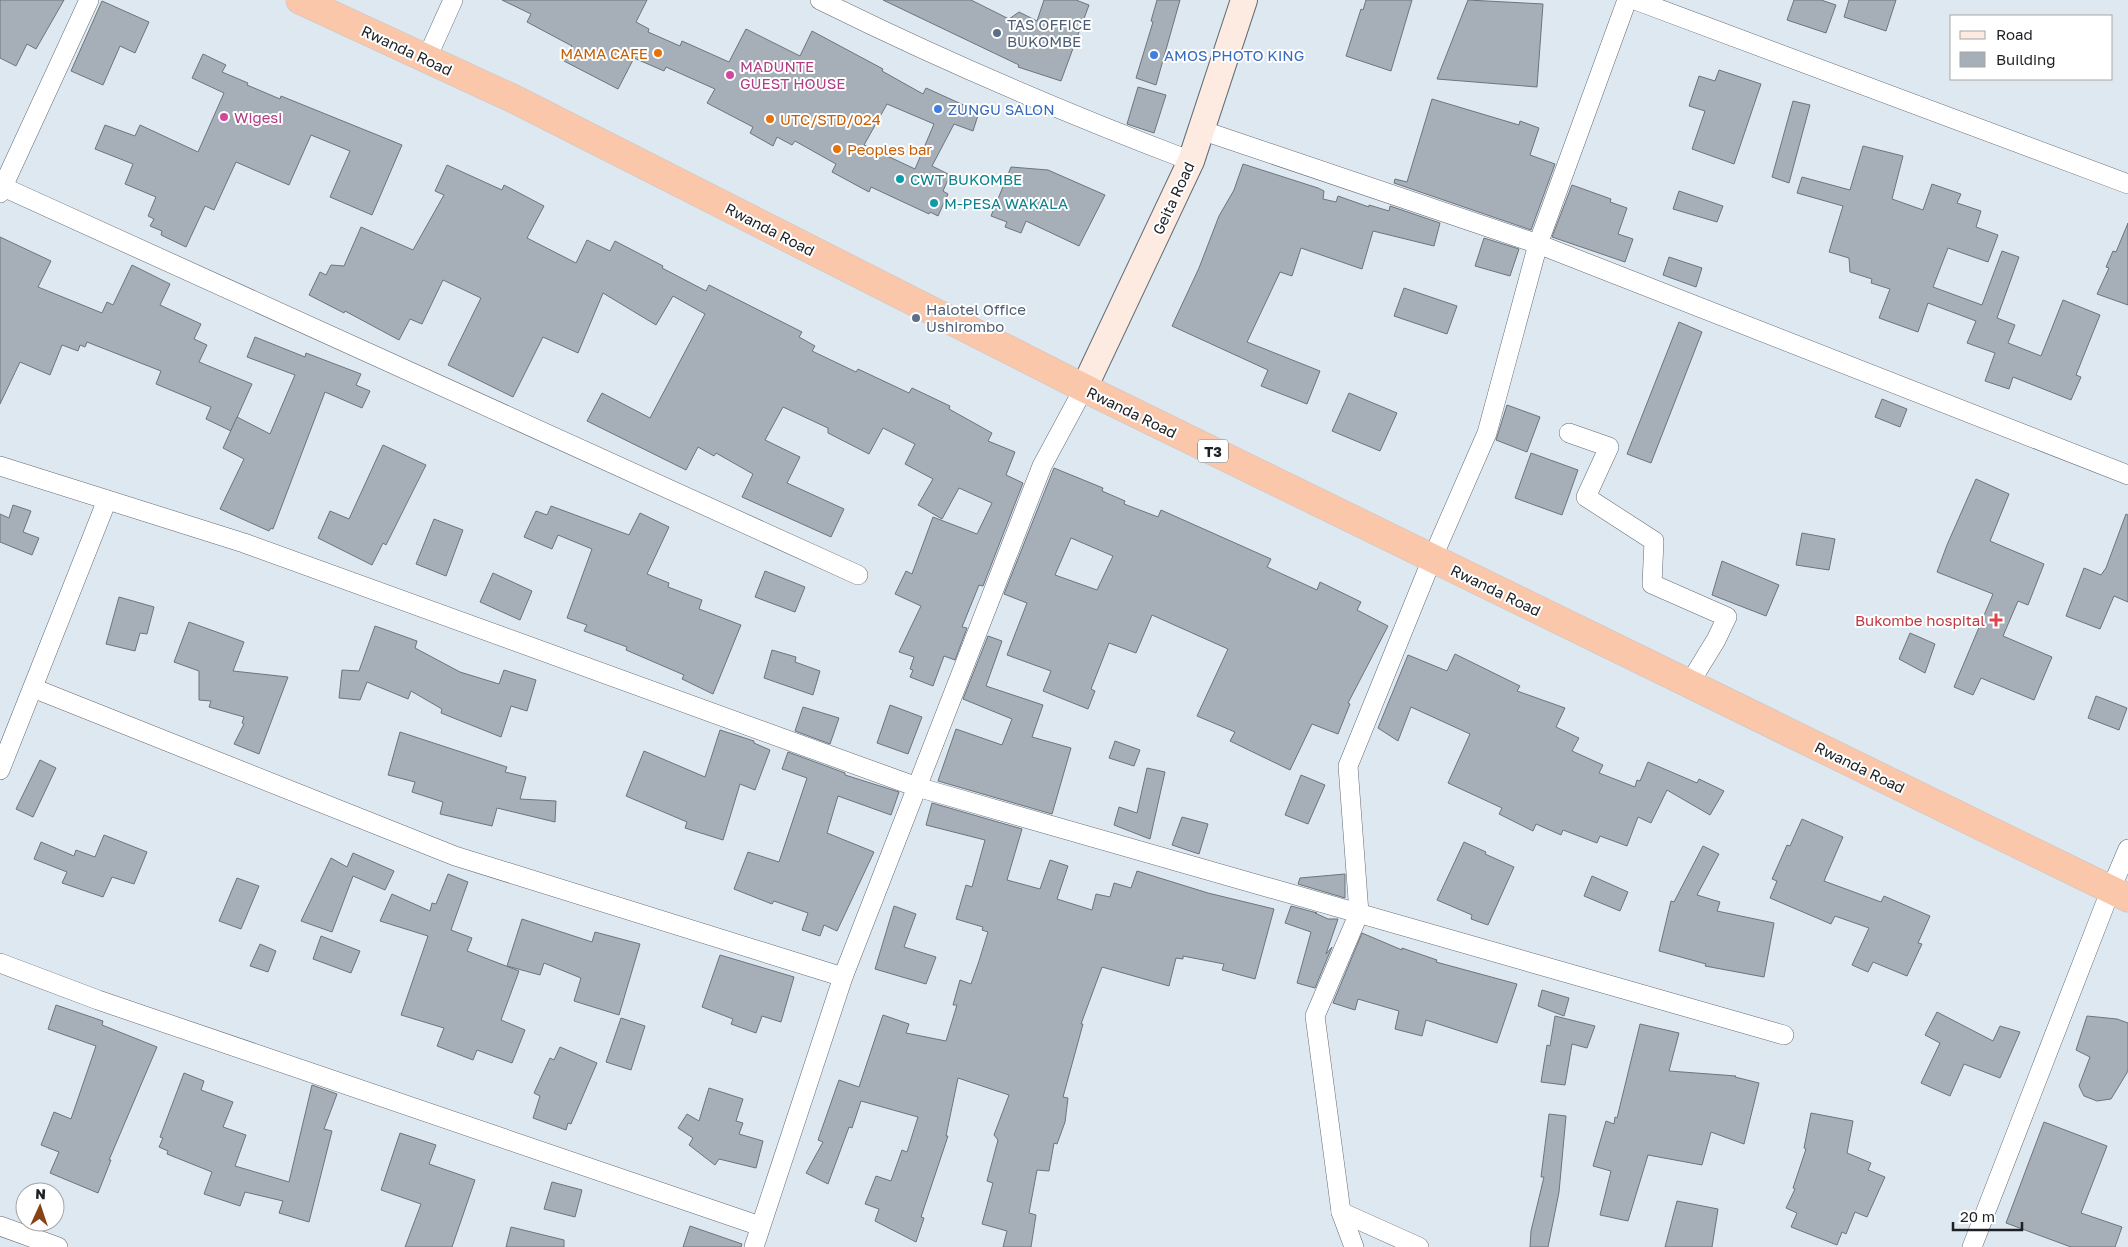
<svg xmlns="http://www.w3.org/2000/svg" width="2128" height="1247" font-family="'Golos Text',sans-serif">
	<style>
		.building { fill: #a6afb8; stroke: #6c747d; fill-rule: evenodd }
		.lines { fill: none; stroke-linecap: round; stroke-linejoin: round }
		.minor-casing { stroke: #636b74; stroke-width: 20 }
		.secondary-casing { stroke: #636b74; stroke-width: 28 }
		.trunk-casing { stroke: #c4c5c6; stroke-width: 29 }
		.minor { stroke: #fff; stroke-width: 19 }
		.secondary { stroke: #fdeae0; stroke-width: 26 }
		.trunk { stroke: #fac7ab; stroke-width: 28 }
		.service-dot { fill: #5c6f8a; stroke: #fff; stroke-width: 2 }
		.food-dot { fill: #e8710a; stroke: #fff; stroke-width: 2 }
		.shop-dot { fill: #3f7fe0; stroke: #fff; stroke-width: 2 }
		.hotel-dot { fill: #d1479c; stroke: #fff; stroke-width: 2 }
		.culture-dot { fill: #0f9aa8; stroke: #fff; stroke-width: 2 }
		.health-dot { fill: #e0444e; stroke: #fff; stroke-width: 2 }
		.labels { text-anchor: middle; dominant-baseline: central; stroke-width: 4; stroke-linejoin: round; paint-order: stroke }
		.shield { fill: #fff; stroke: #616366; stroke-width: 1 }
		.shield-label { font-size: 14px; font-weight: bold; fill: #1d2024 }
		.service-label { font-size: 15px; fill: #4e5e75; stroke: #fff; text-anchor: start }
		.street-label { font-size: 15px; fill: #1d2024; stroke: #fff }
		.food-label { font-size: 15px; fill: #c56008; stroke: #fff; text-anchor: start }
		.shop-label { font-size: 15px; fill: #366cbe; stroke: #fff; text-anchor: start }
		.hotel-label { font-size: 15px; fill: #b23c85; stroke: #fff; text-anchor: start }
		.culture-label { font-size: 15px; fill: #0d838f; stroke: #fff; text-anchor: start }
		.health-label { font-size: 15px; fill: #be3a42; stroke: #fff; text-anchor: end }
	</style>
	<rect width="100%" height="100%" fill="#dee8f1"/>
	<!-- building -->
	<g class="building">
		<polygon points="0,0 64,0 36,49 27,44 16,66 0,58"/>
		<path d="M502,0h145l-11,22 13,7 -1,3 32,14 2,-5 47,21 17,-33 54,27 12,-25 71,38 -1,2 41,23 3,-6 53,24 -6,19 -19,-7 -22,42 18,9 -7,16 5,3 -10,22 -8,-4 -1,2 -58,-27 -2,5 -37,-20 4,-8 -41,-23 -3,4 -15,-8 -4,9 -23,-13 3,-6 -46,-24 8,-14 -49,-22 -2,4 -30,-13 -16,31 -54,-28 8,-15 -45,-24 4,-8zM887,104l47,20 -19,45 -51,-24z"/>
		<polygon points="883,0 971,0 1009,19 1019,12 1037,21 1044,0 1076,0 1089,5 1061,81 1018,67 1019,65"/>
		<polygon points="1157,0 1180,0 1156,85 1136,78 1153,22 1151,21"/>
		<polygon points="1366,0 1412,0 1391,71 1346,56 1361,9 1363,10"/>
		<polygon points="1468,0 1543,4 1537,87 1437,79"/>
		<polygon points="1794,0 1821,0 1836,5 1826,33 1787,20"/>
		<polygon points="1849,0 1896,0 1886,31 1844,17"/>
		<polygon points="102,1 149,22 135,53 120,46 103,85 71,71"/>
		<polygon points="203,54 226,65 222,72 248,83 247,85 280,99 281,96 402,145 372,215 330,197 350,151 311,135 289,185 236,162 214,210 205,206 186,247 161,235 162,231 150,226 154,219 148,216 156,197 125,184 133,164 95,149 105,125 135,136 140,125 198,152 224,93 192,78"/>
		<polygon points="1719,70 1761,84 1734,164 1692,149 1705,111 1689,106 1699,76 1715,81"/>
		<polygon points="1138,87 1166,95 1154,133 1127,124"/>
		<polygon points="1432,99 1519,125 1520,121 1539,128 1530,155 1555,164 1531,230 1394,183 1395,179 1407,182"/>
		<polygon points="1793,101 1810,105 1789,183 1772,177"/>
		<polygon points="1863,146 1903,156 1892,199 1923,210 1932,184 1961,194 1957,203 1981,211 1976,227 1998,235 1988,262 1948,248 1933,287 1982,305 2002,251 2019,257 1997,318 2015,325 2008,343 2041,356 2063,300 2100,315 2076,375 2081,377 2071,400 2013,377 2009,389 1985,381 1995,353 1967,343 1976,321 1928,303 1918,332 1879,318 1890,289 1871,283 1872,279 1850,272 1849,258 1829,252 1843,206 1797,193 1802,177 1850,190"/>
		<polygon points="1243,164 1318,188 1324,191 1323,199 1336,202 1338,196 1369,207 1369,205 1389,211 1390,206 1440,223 1434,246 1373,231 1362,269 1301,248 1292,276 1280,272 1247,342 1320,371 1307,404 1261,386 1268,370 1172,326 1199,268 1219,216 1234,190"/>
		<polygon points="447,165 502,190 504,185 544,206 527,238 576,263 587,240 610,251 615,241 663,266 662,268 706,291 709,285 802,332 799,337 815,346 812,351 856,372 858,369 909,393 912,388 950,406 949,409 992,433 988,441 1015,452 1006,475 1023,483 983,586 979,585 962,627 967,628 955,660 944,656 933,686 910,677 913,670 910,669 914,657 899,652 921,606 895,594 906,571 912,574 933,517 977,534 992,503 959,488 942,519 918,505 933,479 905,464 915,444 883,428 869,454 828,433 828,428 783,407 765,440 800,457 787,483 844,509 831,537 742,497 753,474 716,453 714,456 698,447 686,470 587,421 602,393 650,418 705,314 673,296 656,325 603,293 578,353 543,337 513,397 448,365 481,298 443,280 422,324 410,319 399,340 345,311 344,313 309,295 320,272 326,275 331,265 344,266 361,227 413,250 444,195 435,191"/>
		<polygon points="1011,167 1048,170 1105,195 1079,246 1026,221 1021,233 1005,227 1007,222 991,216"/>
		<polygon points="1572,185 1611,199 1610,202 1627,208 1618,234 1633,239 1625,262 1552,237"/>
		<polygon points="1679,191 1723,206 1717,222 1673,209"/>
		<polygon points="2128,223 2128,305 2097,294 2109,268 2106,267 2113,251 2116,252"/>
		<polygon points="0,237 51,261 38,287 102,313 107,302 113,305 132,265 170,284 160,305 201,324 194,339 207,345 199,362 252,384 231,431 206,419 211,407 156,384 161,371 87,342 85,347 80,345 78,351 62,345 50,375 20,362 0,404"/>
		<polygon points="1484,238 1519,249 1510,276 1475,266"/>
		<polygon points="1669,257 1702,268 1696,287 1663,275"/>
		<polygon points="1404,288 1457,306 1447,334 1394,316"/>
		<polygon points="1679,322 1702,332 1651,463 1627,454"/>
		<polygon points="255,337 305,357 306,353 361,374 356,385 370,391 362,408 325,392 273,529 271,528 269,531 220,509 244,459 223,448 237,417 270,434 295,375 247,357"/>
		<polygon points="1349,393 1397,413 1380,451 1332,431"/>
		<polygon points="1882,399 1907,409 1900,427 1875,417"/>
		<polygon points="1507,405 1540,417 1527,452 1496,440"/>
		<polygon points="383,445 426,465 386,545 383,543 372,565 318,538 330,511 349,519"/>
		<polygon points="1531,453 1578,470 1562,515 1515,498"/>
		<path d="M1054,468l49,20 -1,3 23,10 -1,3 34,13 3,-7 110,49 -4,8 50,23 3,-8 41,20 -4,8 31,16 -40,77 2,1 -12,30 -26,-10 -22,46 -60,-29 5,-9 -38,-16 31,-67 -76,-34 -16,38 -27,-10 -18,46 4,2 -7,18 -45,-18 8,-20 -44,-16 20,-52 -23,-9zM1071,538l42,18 -16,34 -42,-15z"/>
		<polygon points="1976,479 2009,494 1990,541 2044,564 2028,605 2018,601 2003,636 2052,657 2034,700 1981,678 1973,695 1954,687 1993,594 1937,572 1947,545"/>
		<polygon points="13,505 31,511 23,532 39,538 32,555 0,542 0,514 9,518"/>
		<polygon points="551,506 629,535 640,513 669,527 647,574 669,583 668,587 702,600 699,609 741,625 713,694 682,679 684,675 626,650 627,647 584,631 587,625 567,618 592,549 558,535 552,549 524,537 536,511 547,515"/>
		<polygon points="2126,514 2128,515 2128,602 2114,596 2100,629 2066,616 2084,568 2101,575 2106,568"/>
		<polygon points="434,519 463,530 446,576 416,564"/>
		<polygon points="1802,533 1835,539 1829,570 1796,565"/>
		<polygon points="1722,561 1779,585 1766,616 1712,595"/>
		<polygon points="765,571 805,587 795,612 755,597"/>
		<polygon points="493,573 532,591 520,620 480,602"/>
		<polygon points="119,597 154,607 147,634 140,633 135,651 106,644"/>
		<polygon points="189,622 244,642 233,671 288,677 259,754 234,744 244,724 242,723 244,717 209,707 211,701 199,700 199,671 174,662"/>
		<polygon points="375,626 417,641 415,648 460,672 499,684 504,670 536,680 527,711 511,706 501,737 441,713 442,709 411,691 408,699 367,682 360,700 339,698 342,670 359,671"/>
		<polygon points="1910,633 1935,644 1925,673 1899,659"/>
		<polygon points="988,636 1002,641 986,686 1043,705 1032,737 1071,748 1052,814 938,781 956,729 1002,745 1012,719 963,699"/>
		<polygon points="772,650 796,657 795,662 820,671 813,695 764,678"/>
		<polygon points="1455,654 1520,686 1517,691 1565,708 1556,727 1579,738 1572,751 1603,765 1599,773 1635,787 1637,780 1640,781 1648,762 1697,783 1699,779 1724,791 1710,815 1667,790 1651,823 1638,817 1627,846 1600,836 1597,843 1563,830 1561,835 1536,824 1533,831 1499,814 1502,808 1448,783 1470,734 1411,707 1398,741 1378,728 1408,655 1447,671"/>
		<polygon points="2096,696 2127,708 2119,730 2088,718"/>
		<polygon points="890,705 922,717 908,754 877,743"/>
		<polygon points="803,707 839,718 830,744 795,731"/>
		<polygon points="720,730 754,741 754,743 770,750 755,790 740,784 723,840 685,828 687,822 626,796 644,751 705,777"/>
		<polygon points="400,732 507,767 505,772 526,777 520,799 556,801 555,822 497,808 492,826 440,814 443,802 412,792 415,782 388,775"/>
		<polygon points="1115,741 1140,750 1134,766 1109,758"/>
		<polygon points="788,752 845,773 845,775 899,792 891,815 838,796 827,833 874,852 837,931 824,925 820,936 802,930 808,913 774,901 772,904 734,889 748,852 779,862 807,778 782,769"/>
		<polygon points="40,760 56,768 33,817 16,809"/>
		<polygon points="1147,768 1165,772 1150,839 1114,825 1119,807 1137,813"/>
		<polygon points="1301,775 1325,785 1308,824 1285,815"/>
		<polygon points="932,803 1022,829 1007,880 1040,889 1050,860 1068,866 1057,899 1092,910 1096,894 1110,897 1114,883 1131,888 1137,871 1208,893 1274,909 1255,979 1222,970 1224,964 1183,956 1183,959 1176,958 1169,986 1102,967 1081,1024 1083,1024 1063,1097 1068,1098 1065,1122 1057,1144 1054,1143 1049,1171 1037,1170 1029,1213 1036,1215 1031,1247 1003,1247 1007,1231 982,1224 993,1183 987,1181 998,1140 994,1135 1009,1095 958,1078 946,1136 948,1136 921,1217 924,1218 916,1242 875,1221 879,1209 865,1204 876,1176 891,1181 902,1150 907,1152 918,1117 861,1101 852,1128 849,1127 828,1184 806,1173 823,1142 818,1140 839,1080 859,1087 883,1015 909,1024 906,1033 946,1041 957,1005 953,1005 960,980 971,984 979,961 988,932 982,930 983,927 956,919 966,885 972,887 985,840 926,825"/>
		<polygon points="1182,817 1208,824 1199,854 1172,845"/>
		<polygon points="1802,819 1843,837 1824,881 1881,902 1884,896 1930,916 1918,943 1922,944 1907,976 1873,962 1868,972 1852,965 1869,928 1835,916 1831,924 1770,898 1777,881 1772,879 1787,845 1790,846"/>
		<polygon points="104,835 147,852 134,884 112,877 103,897 62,883 67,872 34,859 41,842 74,856 76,850 95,857"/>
		<polygon points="1464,842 1486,852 1485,854 1514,867 1488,925 1471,919 1472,915 1437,900"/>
		<polygon points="1703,846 1719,854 1697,895 1720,902 1717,911 1774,923 1764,977 1705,966 1706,964 1659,951 1671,901 1674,902"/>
		<polygon points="353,853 394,871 385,890 353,876 332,932 301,921 331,858 347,867"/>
		<polygon points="448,874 468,882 451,930 472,938 467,951 519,971 501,1020 525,1030 512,1063 477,1050 473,1060 437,1046 444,1028 401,1015 428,936 380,921 392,894 430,911 432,903 436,904"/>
		<polygon points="1345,874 1345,898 1298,884 1300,878"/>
		<polygon points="1592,876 1628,892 1620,911 1584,896"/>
		<polygon points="237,878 259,886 241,929 219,921"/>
		<polygon points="894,906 916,914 904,947 936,957 926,984 875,969"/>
		<polygon points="1291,906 1317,913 1315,913 1328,919 1338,919 1326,954 1332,947 1315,988 1297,983 1311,932 1285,923"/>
		<polygon points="522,919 592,942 595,932 640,944 619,1015 574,1001 581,978 544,963 540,975 507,966"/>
		<polygon points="1362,933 1402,950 1402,948 1437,960 1436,962 1517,984 1497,1043 1426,1020 1422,1036 1395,1029 1399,1011 1358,999 1355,1010 1333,1003"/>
		<polygon points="321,936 360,951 351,973 313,959"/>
		<polygon points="260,944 276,951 268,972 250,966"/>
		<polygon points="720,955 794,977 781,1022 762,1016 756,1033 731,1024 733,1019 702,1007"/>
		<polygon points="1542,990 1569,998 1564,1016 1538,1006"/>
		<polygon points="56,1005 103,1021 102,1025 157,1047 109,1160 111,1160 98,1193 50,1173 59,1152 41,1145 54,1112 71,1119 96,1046 48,1029"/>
		<polygon points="1937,1012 1993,1041 2000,1026 2020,1032 2000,1078 1964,1064 1950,1096 1921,1083 1940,1043 1925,1035"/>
		<polygon points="1555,1016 1595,1026 1587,1048 1572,1044 1565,1085 1541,1082 1547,1045 1550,1046"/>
		<polygon points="2087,1016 2117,1019 2128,1023 2128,1071 2111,1099 2097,1101 2084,1096 2079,1086 2090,1057 2076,1050"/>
		<polygon points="621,1018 645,1026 631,1070 606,1062"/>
		<polygon points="1640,1024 1679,1033 1669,1071 1736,1076 1735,1077 1759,1083 1744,1144 1711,1132 1702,1165 1648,1155 1628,1221 1600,1215 1611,1171 1593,1166 1606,1121 1614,1124 1615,1117 1617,1118"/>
		<polygon points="560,1047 597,1063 571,1124 568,1123 566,1130 533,1118 540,1096 534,1093 550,1058 554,1060"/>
		<polygon points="184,1073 204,1081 201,1090 233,1102 223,1127 246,1135 235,1166 289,1182 312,1085 337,1094 324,1129 332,1131 309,1222 279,1213 283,1201 245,1192 240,1206 204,1194 212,1172 167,1154 168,1151 159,1147 163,1138 160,1137"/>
		<polygon points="709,1088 743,1099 736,1121 743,1123 739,1134 763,1141 756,1168 719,1159 715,1165 689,1145 693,1138 678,1128 687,1114 699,1121"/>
		<polygon points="1811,1113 1853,1121 1847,1153 1871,1163 1868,1170 1885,1177 1867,1217 1855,1212 1846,1234 1842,1232 1837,1245 1791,1227 1797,1213 1786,1208 1795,1189 1793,1188 1806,1149 1804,1148"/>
		<polygon points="1549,1114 1566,1116 1559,1192 1548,1247 1530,1247 1531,1231 1544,1177 1541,1177"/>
		<polygon points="2044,1122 2107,1146 2081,1213 2122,1227 2115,1247 2071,1247 2006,1223"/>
		<polygon points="400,1133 436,1145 429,1164 475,1180 452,1247 405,1247 421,1204 381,1190"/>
		<polygon points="552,1182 582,1190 575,1217 544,1209"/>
		<polygon points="1677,1201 1718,1209 1712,1247 1665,1247"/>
		<polygon points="690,1226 742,1244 741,1247 683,1247"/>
		<polygon points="511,1227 564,1240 564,1247 506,1247"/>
	</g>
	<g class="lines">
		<!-- minor casing -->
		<g class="minor-casing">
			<g id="minor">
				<path d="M820,0c121,60 245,113 371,161"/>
				<polyline points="1635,0 2128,184"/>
				<polyline points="427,58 453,0"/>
				<polyline points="1201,130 1538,244 2128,475"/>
				<polyline points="3,187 858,575"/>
				<polyline points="0,193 89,0"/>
				<polyline points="1569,433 1609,447 1586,497 1654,541 1652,584 1727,617 1716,640 1689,684"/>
				<polyline points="0,466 244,543 917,787 1784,1035"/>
				<polyline points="33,688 455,856 843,977"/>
				<polyline points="0,770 107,500"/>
				<polyline points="0,963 98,1000 760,1226"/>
				<polyline points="1341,1212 1419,1247"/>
				<polyline points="0,1226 58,1247"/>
				<polyline points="754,1247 843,977 1042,466 1084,388"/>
				<polyline points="1354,1247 1341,1212 1315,1016 1359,913 1348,766 1432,559 1487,433 1538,244 1627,0"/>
				<polyline points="1972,1247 2111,889 2128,849"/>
			</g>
		</g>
		<!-- secondary casing -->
		<g class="secondary-casing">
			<polyline id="secondary" points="1084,388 1191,161 1244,0"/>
		</g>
		<!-- trunk casing -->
		<g class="trunk-casing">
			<polyline id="trunk" points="300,0 514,99 1084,388 2128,898"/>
		</g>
		<!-- minor -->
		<use href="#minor" class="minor"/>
		<!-- secondary -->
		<use href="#secondary" class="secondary"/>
		<!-- trunk -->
		<use href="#trunk" class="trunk"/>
	</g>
	<!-- markers -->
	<g class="service-dot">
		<circle cx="997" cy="33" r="5"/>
		<circle cx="916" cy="318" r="5"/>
	</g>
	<g class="food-dot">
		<circle cx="658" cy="53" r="5"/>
		<circle cx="770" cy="119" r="5"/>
		<circle cx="837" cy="149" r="5"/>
	</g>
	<g class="shop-dot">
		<circle cx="1154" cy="55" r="5"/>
		<circle cx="938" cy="109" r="5"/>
	</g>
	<g class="hotel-dot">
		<circle cx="730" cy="75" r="5"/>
		<circle cx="224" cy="117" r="5"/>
	</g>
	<g class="culture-dot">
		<circle cx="900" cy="179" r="5"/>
		<circle cx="934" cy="203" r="5"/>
	</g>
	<path class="health-dot" d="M1993.5 612.5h5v5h5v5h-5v5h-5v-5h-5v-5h5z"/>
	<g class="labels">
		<!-- shield labels -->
		<rect class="shield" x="1198" y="439.5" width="30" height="23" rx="4"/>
		<g class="shield-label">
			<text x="1213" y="451">T3</text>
		</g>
		<!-- service labels -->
		<g class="service-label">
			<text x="1007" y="24">TAS OFFICE<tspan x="1007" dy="17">BUKOMBE</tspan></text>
			<text x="926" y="309">Halotel Office<tspan x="926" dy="17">Ushirombo</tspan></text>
		</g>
		<!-- street labels -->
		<g class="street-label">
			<text transform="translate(407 50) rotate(25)">Rwanda Road</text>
			<text transform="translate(1173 198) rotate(-65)">Geita Road</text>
			<text transform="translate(770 229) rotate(27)">Rwanda Road</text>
			<text transform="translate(1132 412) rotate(26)">Rwanda Road</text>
			<text transform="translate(1496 590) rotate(26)">Rwanda Road</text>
			<text transform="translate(1860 767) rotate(26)">Rwanda Road</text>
		</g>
		<!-- food labels -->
		<g class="food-label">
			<text x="648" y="53" text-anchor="end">MAMA CAFE</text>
			<text x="780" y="119">UTC/STD/024</text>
			<text x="847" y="149">Peoples bar</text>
		</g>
		<!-- shop labels -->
		<g class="shop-label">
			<text x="1164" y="55">AMOS PHOTO KING</text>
			<text x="948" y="109">ZUNGU SALON</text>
		</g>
		<!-- hotel labels -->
		<g class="hotel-label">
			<text x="740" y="66">MADUNTE<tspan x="740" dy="17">GUEST HOUSE</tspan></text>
			<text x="234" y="117">Wigesi</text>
		</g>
		<!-- culture labels -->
		<g class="culture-label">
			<text x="910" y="179">CWT BUKOMBE</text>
			<text x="944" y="203">M-PESA WAKALA</text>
		</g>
		<!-- health labels -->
		<g class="health-label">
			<text x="1985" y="620">Bukombe hospital</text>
		</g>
	</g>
	<!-- legend -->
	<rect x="1950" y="15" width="162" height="65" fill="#ffffff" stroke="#a5a6a7"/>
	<rect x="1960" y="31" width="25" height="8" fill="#fdeae0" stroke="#a5a6a7"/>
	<text x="1996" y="40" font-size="15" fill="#1d2024">Road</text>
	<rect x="1960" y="52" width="25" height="15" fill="#a6afb8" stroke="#a5a6a7"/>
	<text x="1996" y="65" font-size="15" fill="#1d2024">Building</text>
	<!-- north arrow -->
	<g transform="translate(40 1207) rotate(3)"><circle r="24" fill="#ffffff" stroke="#a5a6a7"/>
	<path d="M0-4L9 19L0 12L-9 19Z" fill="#874315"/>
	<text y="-8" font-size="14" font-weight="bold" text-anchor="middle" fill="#1d2024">N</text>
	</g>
	<!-- scale -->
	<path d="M1953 1222v8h69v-8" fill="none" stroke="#1d2024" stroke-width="2.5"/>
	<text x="1960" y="1222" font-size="15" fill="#1d2024" stroke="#ffffff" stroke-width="4" paint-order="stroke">20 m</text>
</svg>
